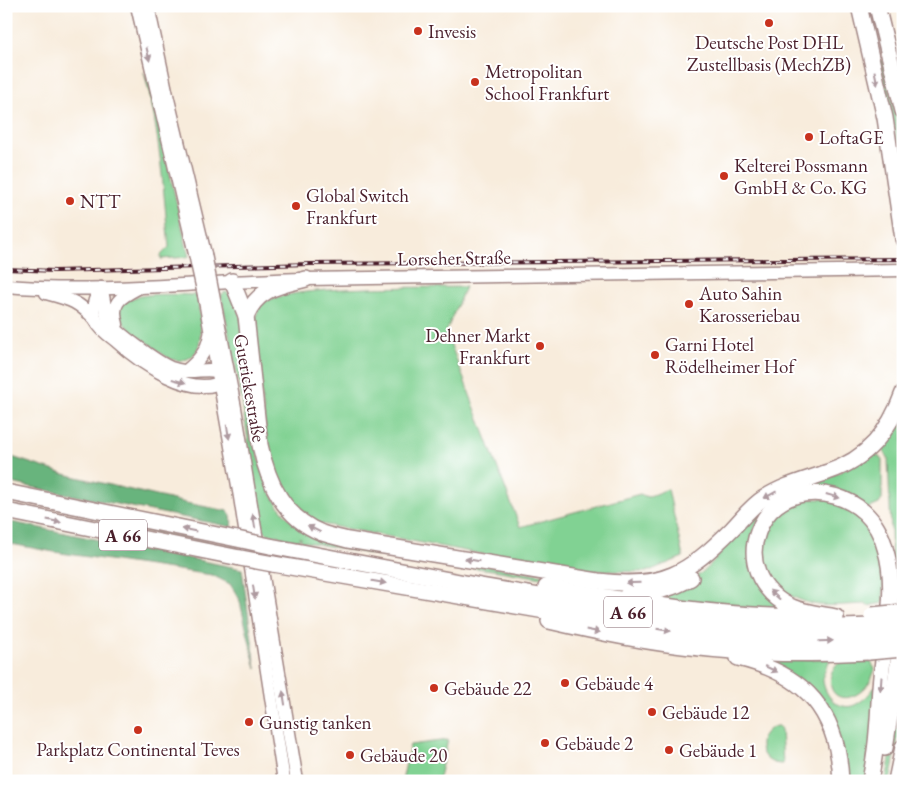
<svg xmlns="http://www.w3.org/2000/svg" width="909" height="787" font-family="'EB Garamond',serif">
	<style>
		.green { fill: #81d293; stroke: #66785f }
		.forest { fill: #68b47d; stroke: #596a54 }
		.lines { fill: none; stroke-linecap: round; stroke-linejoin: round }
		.major-casing { stroke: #a18684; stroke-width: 15 }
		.highway-casing { stroke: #a18684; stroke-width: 18 }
		.major { stroke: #fff; stroke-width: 12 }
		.highway { stroke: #fff; stroke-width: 15 }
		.rail-casing { stroke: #4a1f2b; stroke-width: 4 }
		.rail { stroke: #fff; stroke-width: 2; stroke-dasharray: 5.5; stroke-linecap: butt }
		.major-bridge-casing { stroke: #a18684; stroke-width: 15; stroke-linecap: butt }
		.highway-bridge-casing { stroke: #a18684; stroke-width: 18; stroke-linecap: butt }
		.major-bridge { stroke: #fff; stroke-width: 12 }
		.highway-bridge { stroke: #fff; stroke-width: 15 }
		.oneway { fill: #ae9aa0 }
		.poi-dot { fill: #c8321e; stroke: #fff; stroke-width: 2 }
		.labels { text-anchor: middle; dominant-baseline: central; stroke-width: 4; stroke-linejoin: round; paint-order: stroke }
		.shield { fill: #fff; stroke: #80626b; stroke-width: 1 }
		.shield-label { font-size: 18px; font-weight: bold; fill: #4a1f2b }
		.poi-label { font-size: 19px; fill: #4a1f2b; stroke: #fff; text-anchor: start }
		.street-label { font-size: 19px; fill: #4a1f2b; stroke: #fff }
	</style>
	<rect width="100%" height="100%" fill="#fff"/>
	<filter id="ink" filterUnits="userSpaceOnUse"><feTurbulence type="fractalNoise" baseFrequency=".02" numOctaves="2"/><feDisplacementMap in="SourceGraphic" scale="10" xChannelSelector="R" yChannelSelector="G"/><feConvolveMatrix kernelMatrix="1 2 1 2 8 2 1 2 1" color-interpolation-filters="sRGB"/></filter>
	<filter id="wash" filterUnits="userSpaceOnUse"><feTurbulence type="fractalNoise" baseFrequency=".0096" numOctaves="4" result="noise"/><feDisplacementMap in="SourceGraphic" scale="20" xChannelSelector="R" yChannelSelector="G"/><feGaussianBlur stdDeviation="1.12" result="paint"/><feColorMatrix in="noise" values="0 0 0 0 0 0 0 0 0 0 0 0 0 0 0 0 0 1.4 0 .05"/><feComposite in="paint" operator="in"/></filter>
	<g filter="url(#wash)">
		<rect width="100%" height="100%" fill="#f8ecdc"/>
		<!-- green -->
		<g class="green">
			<polygon points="880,61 884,61 901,143 897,140"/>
			<path d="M144,72l6,15 39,170 -28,2v-4l8,-8c-6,-58 -9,-118 -25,-175z"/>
			<path d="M465,287l-19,45 74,195 120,-33 7,3 21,-8 15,68 -37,15 -80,-2 -250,-47 -33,-29 -14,-30 -15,-142c2,-5 4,-14 8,-18 23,-20 166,-16 203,-17z"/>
			<path d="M225,292c13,3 15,22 17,33 3,24 6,48 9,72 5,45 7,99 47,129 17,12 37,16 57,20l256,39c36,3 61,-2 91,-23l1,1 -16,11 -20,9 -21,6 -30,1 -123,-20 -90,-10 -102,-19v-3l-2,-1v4l-20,-4v-1l-11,-2 -5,-4 -4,-16 -18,-120 -20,-99z"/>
			<path d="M197,295c2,16 11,57 -10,64 -5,2 -13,2 -18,-1 -7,-3 -13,-9 -19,-14 -8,-5 -24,-16 -29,-25 -3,-6 -1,-13 4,-17 13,-11 55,-7 72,-7z"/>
			<polygon points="903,406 903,532 899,578 893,579 888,458 880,444"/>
			<path d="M873,450l9,10v39l-3,5 -12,5c-10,-6 -18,-13 -30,-17 -78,-27 -123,80 -46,117l-73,-3 -66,-8v-2c42,-10 59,-29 83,-62 9,-11 17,-23 29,-31 22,-16 49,-19 74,-30 13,-6 23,-15 35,-23z"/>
			<path d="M797,499h31l34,18 13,17 9,32 -1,37 -16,3v-2c-18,0 -41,4 -58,-1 -9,-3 -25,-9 -32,-15 -18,-17 -22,-52 -5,-71 6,-7 18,-13 25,-18z"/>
			<polygon points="132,527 239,548 239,549 130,528"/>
			<path d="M754,659h76c-2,6 -6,12 -7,18 -1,15 13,33 29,29 10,-3 18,-13 24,-20l-8,95h-23l-16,-65z"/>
			<path d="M842,660h17l2,2h10l4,7c-9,35 -50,39 -44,6 2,-6 5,-12 11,-15z"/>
			<path d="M903,686c0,32 -7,63 -13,95h-4z"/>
			<path d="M776,726h3l2,4 2,34c-26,1 -30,-31 -7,-38z"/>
			<polygon points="448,740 438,781 402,781 410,745"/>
		</g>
		<!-- forest -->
		<g class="forest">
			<polygon points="6,455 64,474 186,503 228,511 231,515 232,527 6,482"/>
			<polygon points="6,521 242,569 256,669 239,598 230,584 212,575 54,552 6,543"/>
		</g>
	</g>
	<g filter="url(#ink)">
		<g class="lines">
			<!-- major casing -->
			<g class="major-casing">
				<g id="major">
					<polyline points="137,6 195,254"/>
					<polyline points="148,6 167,95 205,254"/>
					<path d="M6,286c100,8 200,-5 300,-7l597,-9"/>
					<path d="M101,288c-7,11 -10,20 -5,33 4,8 12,14 19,19 24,22 78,61 110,40"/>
					<path d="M101,288c4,11 3,24 8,34 7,10 49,41 62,46 4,1 10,3 15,3 12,1 26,-4 37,2"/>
					<path d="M46,293c26,7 31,8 50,27"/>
					<polyline points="204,295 240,497 284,781"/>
					<polyline points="213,295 235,408 297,781"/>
					<path d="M117,324c-7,-22 4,-27 21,-36"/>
					<path d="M186,371c12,-10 21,-19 24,-36"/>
				</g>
			</g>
			<!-- highway casing -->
			<g class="highway-casing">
				<g id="highway">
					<polyline points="859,6 885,118 903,239"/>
					<polyline points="877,6 903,111"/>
					<path d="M232,281l14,35 14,129c8,38 24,73 62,88 9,3 18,5 26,7l250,41c65,8 89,-7 134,-52 10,-10 19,-23 32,-31 20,-13 42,-18 64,-26 39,-13 61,-40 75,-79"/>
					<path d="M246,316c12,-28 33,-30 60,-37"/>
					<polyline points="6,492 237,539"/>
					<polyline points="6,511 240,558"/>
					<polyline points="270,546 481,586 674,619 713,624 783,629 872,626"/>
					<polyline points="273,564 551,612 676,632 742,639 794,641 871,638"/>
					<path d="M546,587c89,15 173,30 264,30"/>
					<path d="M627,595c23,-1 45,-5 64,-17"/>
					<path d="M836,617c-14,-3 -31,-4 -44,-10 -15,-6 -28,-19 -34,-34 -5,-13 -5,-28 0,-41 16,-46 73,-49 106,-20 10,9 18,23 21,36 12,37 2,82 -3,120 -3,21 -3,43 -5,64 -1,16 -4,33 -7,49"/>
					<path d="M549,621c47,11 94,21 142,26 59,7 119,8 178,5"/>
					<path d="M738,658c67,16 100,53 103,123"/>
					<polyline points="885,748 902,638"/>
					<polyline points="896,781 903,747"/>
				</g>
			</g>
			<!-- major -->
			<use href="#major" class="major"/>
			<!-- highway -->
			<use href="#highway" class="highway"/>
			<!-- rail casing -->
			<g class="rail-casing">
				<polyline id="rail" points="6,269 55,271 310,264 903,259"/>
			</g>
			<!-- rail -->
			<use href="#rail" class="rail"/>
			<!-- major-bridge casing -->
			<g class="major-bridge-casing">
				<g id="major-bridge">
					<polyline points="195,254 204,295"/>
					<polyline points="205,254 213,295"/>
				</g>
			</g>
			<!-- highway-bridge casing -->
			<g class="highway-bridge-casing">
				<g id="highway-bridge">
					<polyline points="237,539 270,546"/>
					<polyline points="240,558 273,564"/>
					<polyline points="872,615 903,612"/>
					<polyline points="872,626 903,623"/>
					<polyline points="871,638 903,635"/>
					<polyline points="869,652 903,649"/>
				</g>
			</g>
			<!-- major-bridge -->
			<use href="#major-bridge" class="major-bridge"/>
			<!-- highway-bridge -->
			<use href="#highway-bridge" class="highway-bridge"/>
		</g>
		<!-- one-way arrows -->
		<defs><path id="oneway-solid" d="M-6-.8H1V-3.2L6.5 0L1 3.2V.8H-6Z" transform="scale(1.25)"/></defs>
		<g class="oneway">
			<use href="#oneway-solid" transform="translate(148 54) rotate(77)"/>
			<use href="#oneway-solid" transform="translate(876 78) rotate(78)"/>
			<use href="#oneway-solid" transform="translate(179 381) rotate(16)"/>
			<use href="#oneway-solid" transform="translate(228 432) rotate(80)"/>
			<use href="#oneway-solid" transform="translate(770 495) rotate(151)"/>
			<use href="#oneway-solid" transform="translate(833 496) rotate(16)"/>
			<use href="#oneway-solid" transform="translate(54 521) rotate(12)"/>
			<use href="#oneway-solid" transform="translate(254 521) rotate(-99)"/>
			<use href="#oneway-solid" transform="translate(314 529) rotate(-153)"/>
			<use href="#oneway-solid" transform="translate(189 530) rotate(-169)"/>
			<use href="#oneway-solid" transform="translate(472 560) rotate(-171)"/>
			<use href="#oneway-solid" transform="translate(379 582) rotate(10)"/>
			<use href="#oneway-solid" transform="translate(633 583) rotate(178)"/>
			<use href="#oneway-solid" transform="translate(254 592) rotate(81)"/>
			<use href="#oneway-solid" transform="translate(775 595) rotate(-138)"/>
			<use href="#oneway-solid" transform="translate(664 630) rotate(9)"/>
			<use href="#oneway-solid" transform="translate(593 631) rotate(11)"/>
			<use href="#oneway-solid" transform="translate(826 641) rotate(-2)"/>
			<use href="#oneway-solid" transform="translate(771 669) rotate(25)"/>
			<use href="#oneway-solid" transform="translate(881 684) rotate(94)"/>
			<use href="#oneway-solid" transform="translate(284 698) rotate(-99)"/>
		</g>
	</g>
	<!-- markers -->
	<g class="poi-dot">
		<circle cx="769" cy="23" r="5"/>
		<circle cx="418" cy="31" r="5"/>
		<circle cx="475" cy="82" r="5"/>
		<circle cx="809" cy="137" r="5"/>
		<circle cx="724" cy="176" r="5"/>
		<circle cx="70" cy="201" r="5"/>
		<circle cx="296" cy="206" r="5"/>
		<circle cx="689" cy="304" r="5"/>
		<circle cx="540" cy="346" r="5"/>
		<circle cx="655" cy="355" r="5"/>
		<circle cx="565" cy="683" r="5"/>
		<circle cx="434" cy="688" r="5"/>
		<circle cx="652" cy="712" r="5"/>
		<circle cx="249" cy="722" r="5"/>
		<circle cx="138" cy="730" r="5"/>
		<circle cx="545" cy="743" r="5"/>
		<circle cx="669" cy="750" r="5"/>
		<circle cx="350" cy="755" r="5"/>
	</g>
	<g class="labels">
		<!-- shield labels -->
		<g class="shield">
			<rect x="99" y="519.5" width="48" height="31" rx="4"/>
			<rect x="604" y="596.5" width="48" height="31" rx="4"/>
		</g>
		<g class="shield-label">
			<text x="123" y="535">A 66</text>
			<text x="628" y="612">A 66</text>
		</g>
		<!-- poi labels -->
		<g class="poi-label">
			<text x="428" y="31">Invesis</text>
			<text x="769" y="42" text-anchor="middle">Deutsche Post DHL<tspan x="769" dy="22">Zustellbasis (MechZB)</tspan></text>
			<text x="485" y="71">Metropolitan<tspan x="485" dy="22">School Frankfurt</tspan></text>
			<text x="819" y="137">LoftaGE</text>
			<text x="734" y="165">Kelterei Possmann<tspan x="734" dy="22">GmbH &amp; Co. KG</tspan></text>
			<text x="306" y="195">Global Switch<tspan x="306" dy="22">Frankfurt</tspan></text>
			<text x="80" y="201">NTT</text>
			<text x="699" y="293">Auto Sahin<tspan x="699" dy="22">Karosseriebau</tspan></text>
			<text x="530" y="335" text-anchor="end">Dehner Markt<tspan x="530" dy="22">Frankfurt</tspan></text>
			<text x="665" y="344">Garni Hotel<tspan x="665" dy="22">Rödelheimer Hof</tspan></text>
			<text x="575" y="683">Gebäude 4</text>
			<text x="444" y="688">Gebäude 22</text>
			<text x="662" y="712">Gebäude 12</text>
			<text x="259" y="722">Gunstig tanken</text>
			<text x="555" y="743">Gebäude 2</text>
			<text x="138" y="749" text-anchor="middle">Parkplatz Continental Teves</text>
			<text x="679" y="750">Gebäude 1</text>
			<text x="360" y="755">Gebäude 20</text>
		</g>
		<!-- street labels -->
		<g class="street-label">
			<text transform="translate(454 258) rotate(-1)">Lorscher Straße</text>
			<text transform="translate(250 388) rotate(80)">Guerickestraße</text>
		</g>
	</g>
	<!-- margin -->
	<rect width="909" height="787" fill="none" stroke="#fff" stroke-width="25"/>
</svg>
